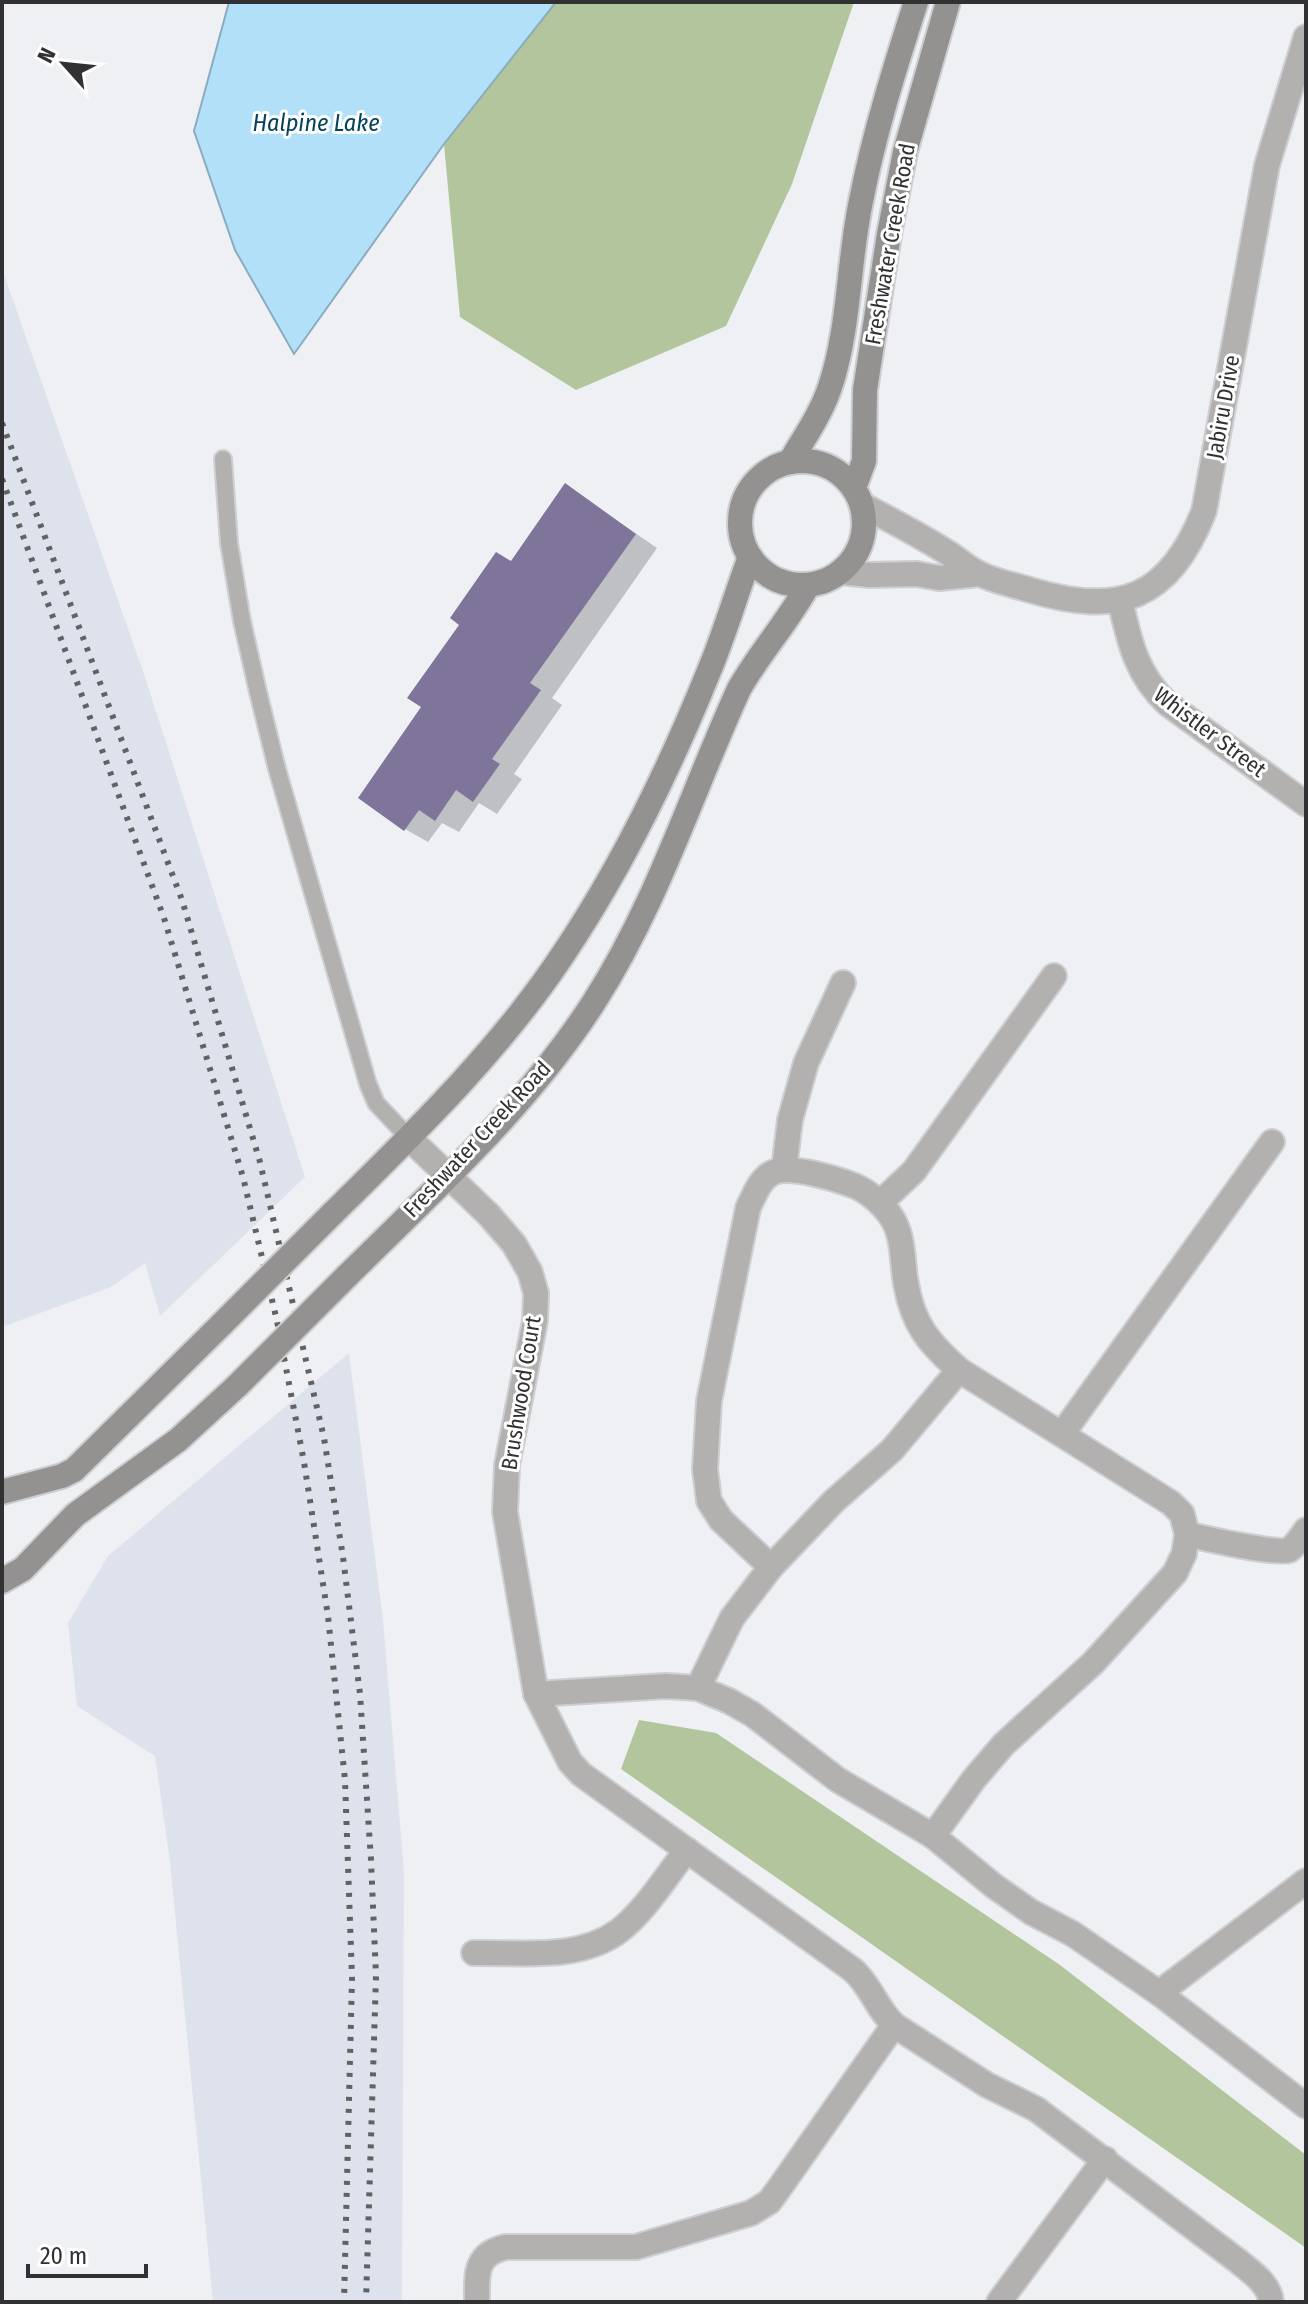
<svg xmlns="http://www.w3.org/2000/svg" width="1308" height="2304" font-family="'Fira Sans Condensed',sans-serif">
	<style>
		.built { fill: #dee2ec }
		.forest { fill: #b2c59d }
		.water { fill: #b2e0f9; stroke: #8bacbe; stroke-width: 2 }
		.shadow { fill: #0003 }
		.building { fill: #7f749a }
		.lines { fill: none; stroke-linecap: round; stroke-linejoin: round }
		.lane-casing { stroke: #cdced1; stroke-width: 20 }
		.street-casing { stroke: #cdced1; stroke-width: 28 }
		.secondary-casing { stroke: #cdced1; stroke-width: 28 }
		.lane { stroke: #b2b1b0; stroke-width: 16 }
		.street { stroke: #b2b1b0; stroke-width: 24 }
		.secondary { stroke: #949290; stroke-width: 24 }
		.rail { stroke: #626264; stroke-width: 6; stroke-dasharray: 4 8; stroke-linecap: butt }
		.secondary-bridge-casing { stroke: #cdced1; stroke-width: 28; stroke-linecap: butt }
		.secondary-bridge { stroke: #949290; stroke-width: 24 }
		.labels { text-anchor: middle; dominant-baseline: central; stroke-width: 6; stroke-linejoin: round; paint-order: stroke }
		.street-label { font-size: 22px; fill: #313133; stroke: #fefefe }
		.water-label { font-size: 24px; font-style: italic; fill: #04435b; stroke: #fefefe }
	</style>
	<rect width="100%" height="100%" fill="#eff0f4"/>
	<!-- built -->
	<g class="built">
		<polygon points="2,269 145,677 305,1177 160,1316 145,1263 111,1287 2,1327"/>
		<polygon points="349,1353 383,1620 404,1872 402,2302 213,2302 170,1862 155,1756 77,1706 68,1623 108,1556"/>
	</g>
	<!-- forest -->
	<g class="forest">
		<polygon points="556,2 854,2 792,184 726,326 576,390 460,317 444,144"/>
		<polygon points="639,1720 716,1733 1060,1965 1306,2155 1306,2248 621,1769"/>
	</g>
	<!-- water -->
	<polygon class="water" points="229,2 556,2 444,144 294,354 235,250 194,131"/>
	<!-- shadow -->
	<polygon class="shadow" points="566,486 657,548 552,698 562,705 514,774 522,779 497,814 479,803 459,832 442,823 428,842 405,829 424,707 512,563"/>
	<!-- building -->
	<polygon class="building" points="565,483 636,534 530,683 541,690 492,759 500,764 473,802 456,790 435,821 419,810 404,831 358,798 421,707 407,698 459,625 450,618 496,552 511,561"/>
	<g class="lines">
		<!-- lane casing -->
		<g class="lane-casing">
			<polyline id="lane" points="223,459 229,543 242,621 258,692 277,769 368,1084 376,1103 409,1138"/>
		</g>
		<!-- street casing -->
		<g class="street-casing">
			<g id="street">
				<path d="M862,505c29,15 58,30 86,48 10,6 19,15 30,20 15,8 36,12 52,17 90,27 139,9 174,-79l63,-346 39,-128"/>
				<polyline points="840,572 870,575 917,574 939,578 979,574"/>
				<path d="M1120,600c9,40 16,75 48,104l138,100"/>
				<path d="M409,1138l80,77 25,29 16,28 6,21 -1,28 -28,144 -2,47 31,182 34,68 11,12 272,196c18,16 24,39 41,55l93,60 49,24 202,152c13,11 32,23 33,41"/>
				<polyline points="784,1169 790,1120 806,1063 843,983"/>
				<polyline points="880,1203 914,1171 1054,976"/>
				<polyline points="1062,1434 1272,1142"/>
				<path d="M1187,1534c15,4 91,21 102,16 6,-4 13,-14 17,-20"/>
				<path d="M771,1567l-50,-47 -12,-19 -4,-32 4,-68 39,-193c6,-12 11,-28 24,-35 17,-9 65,6 83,13 14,6 29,19 37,32 12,19 10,44 14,66 7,41 23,59 53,86l212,133 11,11 5,20 -3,20 -9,19 -82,90 -89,81 -30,35 -41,57"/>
				<polyline points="698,1688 732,1618 771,1567 834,1501 892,1450 959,1370"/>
				<polyline points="536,1694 666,1686 698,1688 729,1701 752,1714 838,1780 933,1836 994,1886 1031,1912 1073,1934 1159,1993 1306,2106"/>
				<path d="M474,1953c48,-1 104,8 145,-22 27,-21 47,-55 68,-81"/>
				<polyline points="1159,1993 1306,1881"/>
				<path d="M477,2302c0,-27 -3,-48 29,-55h130l115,-34 18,-11 9,-12 116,-165"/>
				<polyline points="999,2302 1105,2159"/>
			</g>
		</g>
		<!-- secondary casing -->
		<g class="secondary-casing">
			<g id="secondary">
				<circle cx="802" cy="523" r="62"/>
				<path d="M790,462c14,-24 31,-48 40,-75 20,-60 18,-125 31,-186 13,-67 34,-134 55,-199"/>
				<polyline points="854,488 864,461 865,390 889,234 905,152 948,2"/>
				<path d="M332,1214c82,-81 166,-162 230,-258 60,-89 107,-186 147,-285 16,-38 27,-77 41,-114"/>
				<path d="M347,1276c87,-86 181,-171 247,-274 63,-98 97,-208 145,-313 21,-37 49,-67 69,-104"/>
				<polyline points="2,1492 62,1476 74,1470 222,1324"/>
				<polyline points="2,1581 23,1569 75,1515 178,1440 237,1386"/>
			</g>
		</g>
		<!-- lane -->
		<use href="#lane" class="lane"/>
		<!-- street -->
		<use href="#street" class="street"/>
		<!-- secondary -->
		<use href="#secondary" class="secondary"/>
		<!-- rail -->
		<g class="rail">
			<polyline points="2,423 182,900 260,1162 324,1438 343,1557 360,1694 371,1860 376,1976 366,2302"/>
			<polyline points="2,479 164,918 243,1177 277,1321 304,1462 328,1616 345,1780 352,1978 344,2302"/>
		</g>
		<!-- secondary-bridge casing -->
		<g class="secondary-bridge-casing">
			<g id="secondary-bridge">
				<polyline points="222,1324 332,1214"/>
				<polyline points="237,1386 347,1276"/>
			</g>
		</g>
		<!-- secondary-bridge -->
		<use href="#secondary-bridge" class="secondary-bridge"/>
	</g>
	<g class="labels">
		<!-- street labels -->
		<g class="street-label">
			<text transform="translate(890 244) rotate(-80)">Freshwater Creek Road</text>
			<text transform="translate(1223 407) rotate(-80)">Jabiru Drive</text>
			<text transform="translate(1210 732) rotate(37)">Whistler Street</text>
			<text transform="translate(477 1139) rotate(-47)">Freshwater Creek Road</text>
			<text transform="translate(521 1393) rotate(-81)">Brushwood Court</text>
		</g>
		<!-- water labels -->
		<g class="water-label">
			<text x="316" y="123">Halpine Lake</text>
		</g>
	</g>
	<!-- border -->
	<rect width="1308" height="2304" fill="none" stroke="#313133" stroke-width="8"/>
	<!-- north arrow -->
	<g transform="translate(64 64) rotate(297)" stroke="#fefefe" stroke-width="6" paint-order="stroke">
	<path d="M0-6L14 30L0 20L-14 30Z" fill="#313133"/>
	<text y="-12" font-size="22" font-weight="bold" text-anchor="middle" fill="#313133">N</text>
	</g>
	<!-- scale -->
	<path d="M28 2264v12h118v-12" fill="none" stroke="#313133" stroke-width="4"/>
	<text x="40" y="2264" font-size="24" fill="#313133" stroke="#fefefe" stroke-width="6" paint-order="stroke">20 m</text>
</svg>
